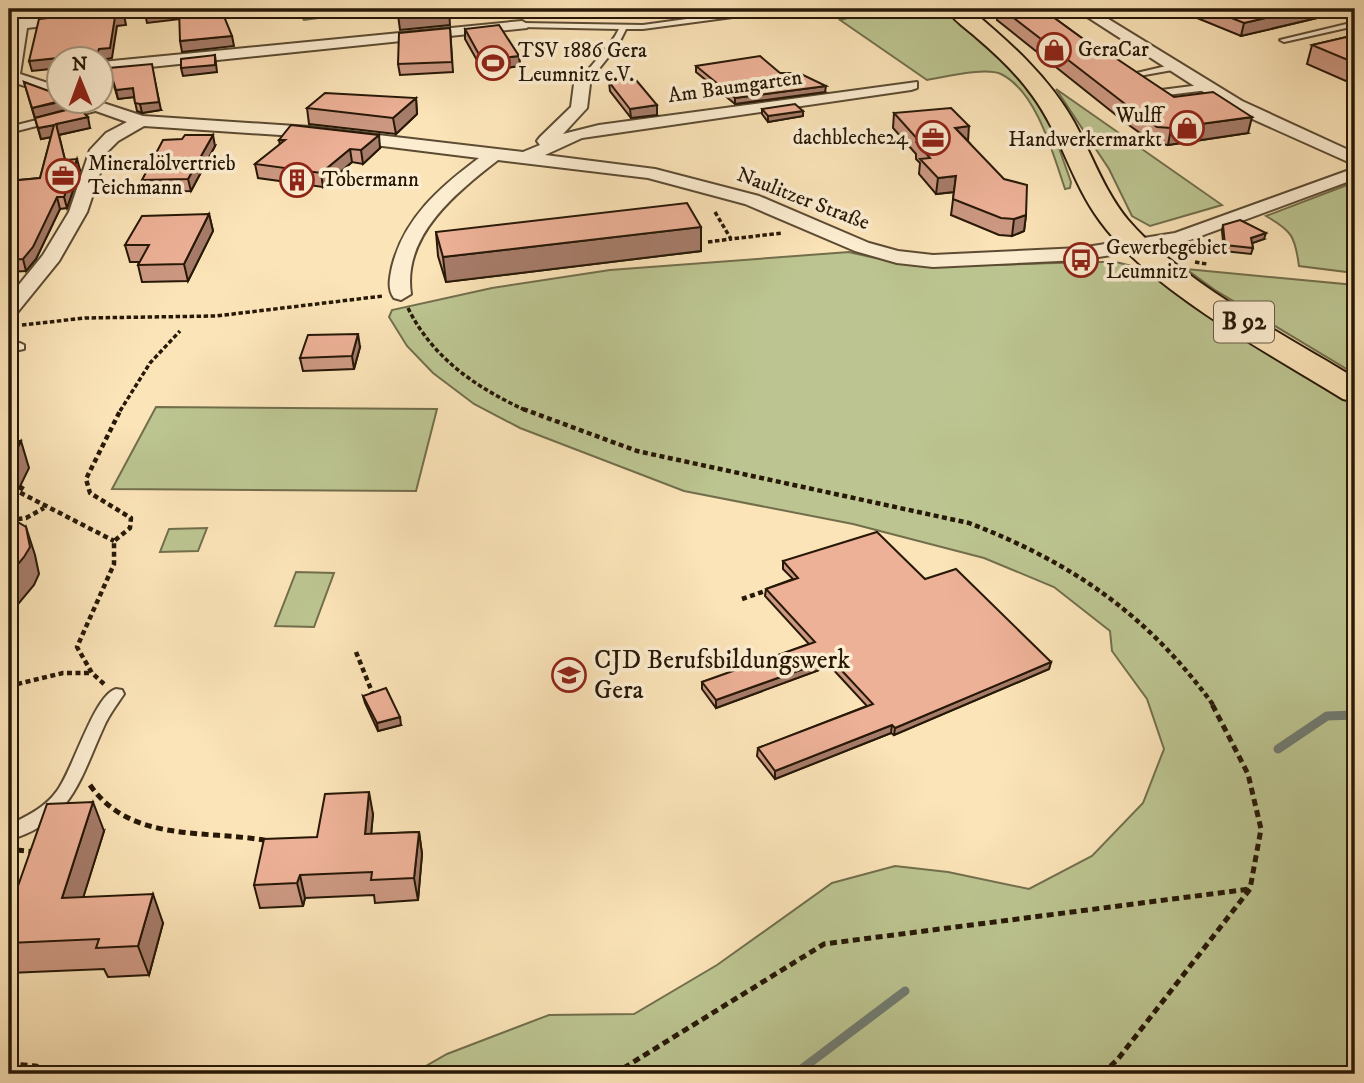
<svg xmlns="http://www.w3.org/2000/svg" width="1364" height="1083" font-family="'IM FELL DW Pica',serif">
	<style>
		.green { fill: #bcc591; stroke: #726e4c; stroke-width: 2 }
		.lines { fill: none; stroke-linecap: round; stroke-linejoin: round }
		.stream { stroke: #707b71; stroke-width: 9 }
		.lane-casing { stroke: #5c4b33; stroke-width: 4 }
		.street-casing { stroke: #5c4b33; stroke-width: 4 }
		.primary-casing { stroke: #271807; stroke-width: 4 }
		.path-far2 { stroke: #271807; stroke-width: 3.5; stroke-dasharray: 4.5 2.5; stroke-linecap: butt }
		.path-far1 { stroke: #271807; stroke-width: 4.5; stroke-dasharray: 5 3.5; stroke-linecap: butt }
		.path { stroke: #271807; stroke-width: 5; stroke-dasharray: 7 4.5; stroke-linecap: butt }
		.lane { fill: #fcedd1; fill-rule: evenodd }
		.street { fill: #fcedd1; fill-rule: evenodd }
		.primary { fill: #fbe4b8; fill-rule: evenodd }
		.wall { fill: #cc9882; stroke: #271807; stroke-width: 2 }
		.shaded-wall { fill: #a67c6a; stroke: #271807; stroke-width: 2 }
		.building { fill: #edb197; stroke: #271807; stroke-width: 2 }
		.labels { text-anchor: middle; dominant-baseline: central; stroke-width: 7; stroke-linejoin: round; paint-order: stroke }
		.far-poi-label { font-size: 21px; fill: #271807; stroke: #fcedd1; text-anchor: start }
		.far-street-label { font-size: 21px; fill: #271807; stroke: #fcedd1 }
		.shield { fill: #fcedd1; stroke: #675844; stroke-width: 2 }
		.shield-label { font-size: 24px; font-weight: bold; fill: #271807 }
		.poi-label { font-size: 26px; fill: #271807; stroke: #fcedd1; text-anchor: start }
	</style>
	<rect width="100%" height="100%" fill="#fbe4b8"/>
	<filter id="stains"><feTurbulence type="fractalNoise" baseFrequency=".00286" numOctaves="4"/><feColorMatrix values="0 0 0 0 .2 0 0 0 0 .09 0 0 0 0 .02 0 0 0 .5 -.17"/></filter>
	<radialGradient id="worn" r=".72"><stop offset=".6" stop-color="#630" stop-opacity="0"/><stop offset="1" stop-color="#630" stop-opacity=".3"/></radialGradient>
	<!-- green -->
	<g class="green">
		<polygon points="296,9 386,9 304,20"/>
		<path d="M864,9h87l39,33 53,61 28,79 -1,6 -5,1c-12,-35 -28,-97 -64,-115 -16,-7 -56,3 -74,6l-87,-60 27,-7z"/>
		<polygon points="1056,89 1222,205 1150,226 1132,216 1109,169"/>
		<path d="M1355,182v91l-56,-7c-4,-30 -7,-35 -33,-50z"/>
		<path d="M849,252c86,23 174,9 262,10 12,0 23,6 36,7l208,136v669h-943l35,-20 102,-39 85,-1 83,-49 115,-82 63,-17 53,6 81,17 63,-33 51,-53 21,-54 -17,-50 -35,-48 -2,-20 -56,-44 -70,-29 -131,-34 -169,-33 -164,-63 -46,-24 -41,-31 -26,-27 -18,-29 3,-7 100,-22 118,-18z"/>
		<polygon points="1186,269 1355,285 1355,374 1215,290"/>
		<polygon points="156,407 437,409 416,491 112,489"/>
		<polygon points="207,528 198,551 160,552 169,529"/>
		<polygon points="296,572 334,573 314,627 275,626"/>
	</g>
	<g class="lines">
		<!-- stream -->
		<g class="stream">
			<polyline points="1278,749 1327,716 1355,715"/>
			<polyline points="795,1074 905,991"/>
		</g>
		<!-- lane casing -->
		<g class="lane-casing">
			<g id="lane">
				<path d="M752,10h3v4l-112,15h-17l-8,16 -33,41 -3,1 -4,-3c12,-20 31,-34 41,-55l-97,-2 -4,-2 4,-2 121,2z"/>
				<polygon points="1355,22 1355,26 1284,42 1280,40"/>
				<polygon points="1175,64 1178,65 1178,69 1139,76 1161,90 1208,84 1212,87 1208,90 1159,96 1128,75"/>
				<polygon points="100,104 103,105 103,109 9,133 9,127"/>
				<polygon points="20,343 24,345 24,349 9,352 9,346"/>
				<path d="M116,689l6,1 2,4c-6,9 -13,18 -18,28 -25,53 -32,99 -97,118v-15c18,-9 36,-17 48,-34 16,-21 37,-96 59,-102z"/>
			</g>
		</g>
		<!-- street casing -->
		<g class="street-casing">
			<g id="street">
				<polygon points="16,9 30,9 29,19 117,9 160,9 153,13 27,28 20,74 60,87 60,97 9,81 9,49"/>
				<polygon points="1075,9 1092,9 1242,101 1355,153 1355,165 1230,109"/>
				<polygon points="522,21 529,25 527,28 102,72 102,62"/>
				<path d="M582,79l8,5 -3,24 -24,26 36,-9 318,-43v6l-6,2 -329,48 -37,17 110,14 104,27 110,47 29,8 35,4 147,-7 95,-15 180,-65v11l-176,65 -99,16 -147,7 -36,-4 -42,-12 -110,-47 -97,-26 -150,-18c-41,32 -96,75 -87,134l-10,6 -7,-2c-7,-9 -4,-21 -2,-31 12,-49 48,-80 87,-109l-169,-21 -166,-11 -26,15 -11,11 -20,60 -28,49 -43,53 -7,2v-19l34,-42 26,-43 21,-62 16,-17 21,-11 -48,-17 -2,-3h23l43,14 167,11 213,25 17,-7 -3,-4 3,-4 31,-30 3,-23z"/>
			</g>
		</g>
		<!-- primary casing -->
		<g class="primary-casing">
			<path id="primary" d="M947,9h23c39,33 78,67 104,113 18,33 30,69 54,98 51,60 158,116 227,158v24l-12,-3c-74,-46 -192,-108 -243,-178 -29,-39 -39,-87 -68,-126 -15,-21 -35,-40 -55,-57 -10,-9 -24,-18 -30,-29z"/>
		</g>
		<!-- path-far2 -->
		<g class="path-far2">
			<polyline points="715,212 731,239 782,233"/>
			<polyline points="708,242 731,239"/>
			<polyline points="1195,262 1207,264"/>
			<path d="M408,308c25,51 69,80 119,103"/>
			<polyline points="22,325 85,318 216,316 383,296"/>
			<polyline points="120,411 150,363 180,331"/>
		</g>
		<!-- path-far1 -->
		<g class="path-far1">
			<path d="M523,409l114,42 332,72c104,40 179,92 245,183"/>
			<polyline points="23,486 19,492 114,541"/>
			<polyline points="9,520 26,518 44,508"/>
			<polyline points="742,599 771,589"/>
			<polyline points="356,652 374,697"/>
			<polyline points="104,684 92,673 77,647 114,564 114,541 130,528 131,518 90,493 86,479 121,409"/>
			<polyline points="9,686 63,673 91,673"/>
		</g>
		<!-- path -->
		<g class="path">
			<path d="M90,785c41,59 116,44 179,56"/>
			<polyline points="17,850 36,852"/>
			<polyline points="9,1064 36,1066 50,1074"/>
			<polyline points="614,1074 824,944 1250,889"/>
			<polyline points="1102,1074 1118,1059 1250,889 1261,829 1248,774 1212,704"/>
		</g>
		<!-- lane -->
		<use href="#lane" class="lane"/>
		<!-- street -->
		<use href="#street" class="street"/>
		<!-- primary -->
		<use href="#primary" class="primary"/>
	</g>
	<!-- wall -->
	<g class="wall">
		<polygon points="998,9 1042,9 1108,57 1174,97 1248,133 1168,145 1154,143 1126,123 997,20"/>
		<polygon points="1175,9 1355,9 1241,36"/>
		<polygon points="450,28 453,72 400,75 398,64"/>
		<polygon points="465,29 519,56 520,66 483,71 465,39"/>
		<polygon points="1355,35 1355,85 1307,64 1312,45"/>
		<polygon points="696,66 780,73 825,92 735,104 696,72"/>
		<polygon points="111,76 161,110 142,113 137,111 134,97 118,99"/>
		<polygon points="24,82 70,102 72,108 90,128 59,135 65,160 80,170 67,208 60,209 36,259 26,271 9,272 9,181 40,178 51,137 41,139"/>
		<polygon points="609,82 657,115 631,118 610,91"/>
		<polygon points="416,98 417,114 396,134 309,124 307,108"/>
		<polygon points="762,109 803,116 768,122 762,114"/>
		<polygon points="894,113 968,141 1026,215 1024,231 1012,236 999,235 951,215 954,192 936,194 919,174 920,163 916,159 916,154 893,128"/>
		<polygon points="279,140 380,148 363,164 352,162 323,187 258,178 255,164 280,145"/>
		<polygon points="215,146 191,191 145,192 142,180"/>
		<polygon points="209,214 213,231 188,281 142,282 138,265 139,262 130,262 125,245"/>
		<polygon points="1223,225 1264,239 1252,243 1253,248 1251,254 1224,251 1222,231"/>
		<polygon points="701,227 701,251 446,282 438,256 436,232"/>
		<polygon points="360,347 354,369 303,371 300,358"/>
		<polygon points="783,561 925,579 1051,662 1049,669 894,735 891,733 775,779 757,756 758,748 867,706 830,666 716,708 702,689 702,682 809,644 765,596 766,589 793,579 783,569"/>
		<polygon points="363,696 401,725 378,731 365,703"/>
		<polygon points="373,814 371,834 419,832 422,854 418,900 375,903 374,895 305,898 303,906 260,908 254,885 317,837"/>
		<polygon points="104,831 83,897 163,923 149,975 108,977 104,969 9,973 9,900 13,900"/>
	</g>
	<!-- shaded-wall -->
	<g class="shaded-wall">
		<polygon points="44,9 96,9 45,14"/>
		<polygon points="179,9 181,19 147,23 145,13"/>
		<polygon points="1304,9 1355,9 1241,36 1244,23"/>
		<polygon points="449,10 450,25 400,30 398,15"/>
		<polygon points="124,15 126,25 117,26 112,58 102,60 60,60 60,68 32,71 29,61 115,17"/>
		<polygon points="232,36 234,46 182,52 180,41"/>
		<polygon points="215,55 217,72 183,76 181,68"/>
		<polygon points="519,56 520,66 483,71 482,60"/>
		<polygon points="153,72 161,110 142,113 140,104"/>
		<polygon points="826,86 825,92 735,104 735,98"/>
		<polygon points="133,88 135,97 118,99 116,90"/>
		<polygon points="416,98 417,114 396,134 393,118"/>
		<polygon points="60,102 70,102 72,108 35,118 32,108"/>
		<polygon points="657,105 657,115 631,118 630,109"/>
		<polygon points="803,111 803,116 768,122 768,116"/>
		<polygon points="88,117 90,128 58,135 56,124"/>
		<polygon points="1252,117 1248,133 1168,145 1171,128"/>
		<polygon points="15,122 18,133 9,169 9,146"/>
		<polygon points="54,125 57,136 41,139 38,128"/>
		<polygon points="969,126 968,141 955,128"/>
		<polygon points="213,135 215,146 191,191 188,179"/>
		<polygon points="379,135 380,148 363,164 361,150"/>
		<polygon points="350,149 352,162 323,187 321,173"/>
		<polygon points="77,159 80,170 67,208 64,197"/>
		<polygon points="956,176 954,192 936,194 938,178"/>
		<polygon points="57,197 60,209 36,259 26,271 23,259"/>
		<polygon points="209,214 213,231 188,281 184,264"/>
		<polygon points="1026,215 1024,231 1012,236 1014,219"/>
		<polygon points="701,227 701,251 446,282 443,257"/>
		<polygon points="1266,233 1264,239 1250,244 1251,238"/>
		<polygon points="358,334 360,347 354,369 352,356"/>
		<polygon points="21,441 29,468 9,509 9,464"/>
		<polygon points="26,527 35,555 39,574 34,585 9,615 9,575"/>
		<polygon points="831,659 830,666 716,708 716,700"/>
		<polygon points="1051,662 1049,669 894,735 895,728"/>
		<polygon points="400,717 401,725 378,731 377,723"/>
		<polygon points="892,725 891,733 775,779 775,771"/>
		<polygon points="369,792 373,814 369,857 365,834"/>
		<polygon points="93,802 104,831 74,927 62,898"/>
		<polygon points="419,832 422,854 418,900 414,878"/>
		<polygon points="300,875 305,898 303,906 297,883"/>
		<polygon points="153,894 163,923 149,975 138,946"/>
	</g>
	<!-- building -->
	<g class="building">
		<polygon points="144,9 221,9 232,36 180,41 179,9 145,13"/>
		<polygon points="398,9 449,9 449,10 398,15"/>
		<polygon points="1002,9 1042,9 1108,57 1114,57 1174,97 1213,92 1252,117 1171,128 1157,127 1129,107"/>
		<polygon points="1209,9 1304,9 1244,23"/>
		<polygon points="120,10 124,15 115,17 110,48 99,49 97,54 29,61 39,19"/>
		<polygon points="499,25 519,56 482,60 465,29"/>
		<polygon points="450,28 452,62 398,64 399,33"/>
		<polygon points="1355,35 1355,63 1312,45"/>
		<polygon points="215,55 215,65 181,68 181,59"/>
		<polygon points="760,56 780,73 799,73 826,86 735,98 696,66"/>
		<polygon points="152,64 159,102 140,104 135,103 133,88 116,90 109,68"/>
		<polygon points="636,80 657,105 630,109 609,82"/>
		<polygon points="24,82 60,95 60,101 32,108"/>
		<polygon points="325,93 416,98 393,118 307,108"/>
		<polygon points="795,104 803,111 768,116 762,109"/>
		<polygon points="78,107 88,117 56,124 65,160 77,159 64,197 57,197 33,247 23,259 9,260 9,181 40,178 54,125 38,128 35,118"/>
		<polygon points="951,108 969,126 955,128 1004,179 1027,185 1026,215 1014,219 1001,218 953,199 956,176 938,178 920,159 930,158 917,143 921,143 894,113"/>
		<polygon points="15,122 9,146 9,123"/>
		<polygon points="291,125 379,135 361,150 350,149 321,173 255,164 285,140 279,140"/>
		<polygon points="185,135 213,135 188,179 142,180 163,140 182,139"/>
		<polygon points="687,203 701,227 443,257 436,232"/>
		<polygon points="209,214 184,264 138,265 149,245 125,245 142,216"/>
		<polygon points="1240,220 1266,233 1251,238 1253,248 1225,245 1223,225"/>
		<polygon points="358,334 352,356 300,358 308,335"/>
		<polygon points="21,441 9,464 9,442"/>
		<polygon points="9,517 26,527 30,547 24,557 9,575"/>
		<polygon points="877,532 925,579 956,569 1051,662 895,728 892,725 775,771 758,748 873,704 831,659 716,700 702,682 815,642 766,589 798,578 783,561"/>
		<polygon points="386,688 400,717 377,723 363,696"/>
		<polygon points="369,792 365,834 419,832 414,878 371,880 372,872 300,875 297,883 254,885 264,839 317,837 325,794"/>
		<polygon points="93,802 62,898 153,894 138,946 96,948 99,939 9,943 9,900 13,900 47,804"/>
	</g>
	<!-- icons -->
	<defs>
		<g id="shop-ring" transform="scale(1.75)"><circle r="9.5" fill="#fcedd1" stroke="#8f2418" stroke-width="1.5"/><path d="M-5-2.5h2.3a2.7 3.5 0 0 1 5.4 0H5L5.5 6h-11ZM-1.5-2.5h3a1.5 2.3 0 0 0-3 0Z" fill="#8f2418"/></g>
		<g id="stadium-ring" transform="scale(1.75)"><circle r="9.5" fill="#fcedd1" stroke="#8f2418" stroke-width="1.5"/><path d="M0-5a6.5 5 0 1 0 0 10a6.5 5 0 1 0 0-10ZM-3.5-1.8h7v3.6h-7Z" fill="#8f2418"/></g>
		<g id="office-ring" transform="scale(1.75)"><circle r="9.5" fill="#fcedd1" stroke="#8f2418" stroke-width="1.5"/><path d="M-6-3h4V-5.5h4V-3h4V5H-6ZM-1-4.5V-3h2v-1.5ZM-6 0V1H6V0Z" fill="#8f2418"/></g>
		<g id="building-ring" transform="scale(1.75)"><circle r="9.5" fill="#fcedd1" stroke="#8f2418" stroke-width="1.5"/><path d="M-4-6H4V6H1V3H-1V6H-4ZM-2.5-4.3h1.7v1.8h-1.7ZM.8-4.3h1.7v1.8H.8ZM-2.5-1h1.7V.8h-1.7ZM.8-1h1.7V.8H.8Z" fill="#8f2418"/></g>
		<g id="bus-ring" transform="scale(1.75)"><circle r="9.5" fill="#fcedd1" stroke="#8f2418" stroke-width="1.5"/><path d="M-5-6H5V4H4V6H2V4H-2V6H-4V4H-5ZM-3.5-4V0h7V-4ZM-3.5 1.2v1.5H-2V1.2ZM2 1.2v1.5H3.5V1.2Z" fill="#8f2418"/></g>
		<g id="school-ring" transform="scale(1.75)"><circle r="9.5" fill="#fcedd1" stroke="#8f2418" stroke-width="1.5"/><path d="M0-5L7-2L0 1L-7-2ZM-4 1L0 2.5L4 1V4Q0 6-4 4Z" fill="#8f2418"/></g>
	</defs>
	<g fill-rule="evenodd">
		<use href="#shop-ring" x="1054" y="50"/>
		<use href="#stadium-ring" x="493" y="63"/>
		<use href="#shop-ring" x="1187" y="128"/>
		<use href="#office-ring" x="933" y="138"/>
		<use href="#office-ring" x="63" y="176"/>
		<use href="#building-ring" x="297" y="180"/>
		<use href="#bus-ring" x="1081" y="260"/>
		<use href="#school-ring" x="569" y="675"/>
	</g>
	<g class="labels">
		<!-- far-poi labels -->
		<g class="far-poi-label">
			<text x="1078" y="50">GeraCar</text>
			<text x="518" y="51">TSV 1886 Gera<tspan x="518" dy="24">Leumnitz e.V.</tspan></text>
			<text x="1162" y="116" text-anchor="end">Wulff<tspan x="1162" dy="24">Handwerkermarkt</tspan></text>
			<text x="908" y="138" text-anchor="end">dachbleche24</text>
			<text x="88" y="164">Mineralölvertrieb<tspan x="88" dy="24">Teichmann</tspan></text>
			<text x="322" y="180">Tobermann</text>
			<text x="1106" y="248">Gewerbegebiet<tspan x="1106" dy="24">Leumnitz</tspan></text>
		</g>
		<!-- far-street labels -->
		<g class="far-street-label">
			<text transform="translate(735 87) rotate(-8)">Am Baumgarten</text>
			<text transform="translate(803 199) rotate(21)">Naulitzer Straße</text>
		</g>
		<!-- shield labels -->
		<rect class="shield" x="1214" y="301.5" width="60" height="41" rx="5"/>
		<g class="shield-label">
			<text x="1244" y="322">B 92</text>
		</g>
		<!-- poi labels -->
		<g class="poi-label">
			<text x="594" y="660">CJD Berufsbildungswerk<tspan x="594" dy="30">Gera</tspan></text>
		</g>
	</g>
	<!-- margin -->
	<rect width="1364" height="1083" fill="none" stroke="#fbe4b8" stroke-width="35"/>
	<rect x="10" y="10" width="1343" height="1062" fill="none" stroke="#271807" stroke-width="3.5"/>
	<rect x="18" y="18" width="1329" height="1048" fill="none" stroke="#271807" stroke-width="2"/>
	<!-- north arrow -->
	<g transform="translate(80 80) rotate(359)"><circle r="33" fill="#fcedd1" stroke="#a79880" stroke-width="2"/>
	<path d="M0-5L12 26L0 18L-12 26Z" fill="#8f2418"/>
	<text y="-10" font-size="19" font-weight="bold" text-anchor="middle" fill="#271807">N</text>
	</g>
	<rect width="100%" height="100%" filter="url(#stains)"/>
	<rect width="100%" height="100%" fill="url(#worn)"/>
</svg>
